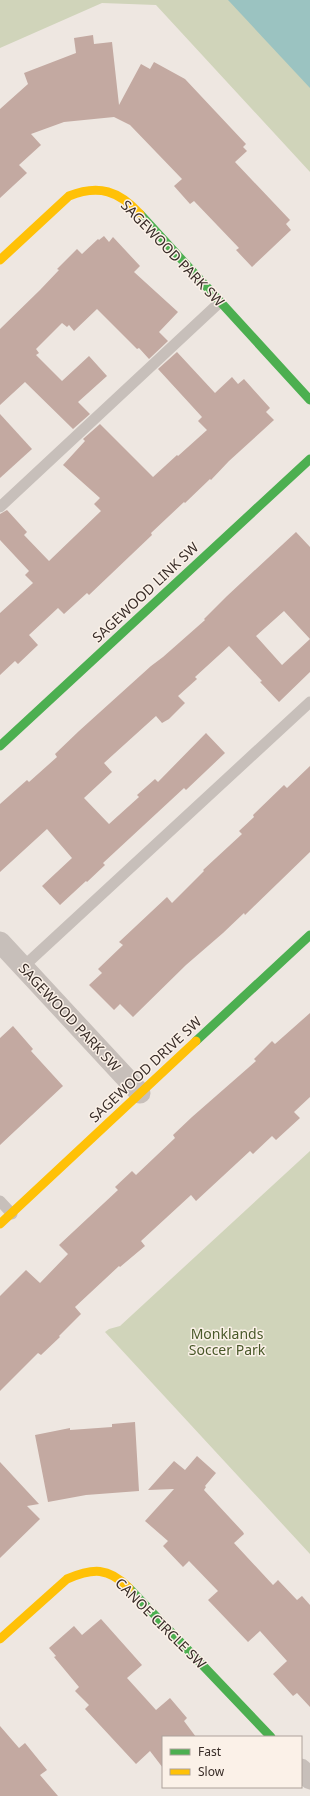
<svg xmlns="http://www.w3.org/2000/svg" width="310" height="1796" font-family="'Noto Sans',sans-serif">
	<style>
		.green { fill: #d0d4ba }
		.water { fill: #9bc3c1 }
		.building { fill: #c3a9a1 }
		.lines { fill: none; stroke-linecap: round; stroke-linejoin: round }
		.lane { stroke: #c7bfba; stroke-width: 11 }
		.street { stroke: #c7bfba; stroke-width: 21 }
		.fast { stroke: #4caf50; stroke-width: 9 }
		.slow { stroke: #ffc107; stroke-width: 9 }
		.labels { text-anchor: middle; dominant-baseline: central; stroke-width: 3; stroke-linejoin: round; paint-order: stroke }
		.street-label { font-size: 14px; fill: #382c27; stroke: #fbf1e8 }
		.park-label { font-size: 14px; fill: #495829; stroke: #fbf1e8 }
	</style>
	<rect width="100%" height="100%" fill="#eee7e1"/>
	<!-- green -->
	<g class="green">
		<polygon points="0,0 310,0 310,172 156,5 102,3 0,48"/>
		<polygon points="310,1151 310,1554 105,1332 109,1329 120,1326"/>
	</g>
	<!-- water -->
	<polygon class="water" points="228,0 310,0 310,88"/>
	<!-- building -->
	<g class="building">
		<polygon points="93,35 94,44 112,42 119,105 141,64 150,69 154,62 185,79 246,144 243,147 247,151 235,162 290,220 286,224 291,230 252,267 236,250 239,248 194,201 190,204 174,186 182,179 130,125 114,117 64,122 31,134 41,145 19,165 27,173 0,198 0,109 28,84 24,73 76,53 74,38"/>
		<polygon points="104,236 109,242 113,237 140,266 134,272 178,312 159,332 168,341 149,359 139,348 137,349 97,309 74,331 69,325 67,327 62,323 36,349 39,353 36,355 62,381 89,356 107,376 78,402 90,414 73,429 25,382 0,405 0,329 40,290 59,270 57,269 77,249 82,254 98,239 99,240"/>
		<polygon points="177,352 215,393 232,377 238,384 244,379 270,408 266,412 274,420 229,461 211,480 210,479 185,503 184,502 151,533 152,535 89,595 87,593 64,614 58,608 29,635 38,645 18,664 15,661 0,675 0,613 33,583 25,575 29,571 0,540 0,514 7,510 27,532 24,535 49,561 101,511 94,504 100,498 63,465 85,441 83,439 100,424 153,477 177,455 178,456 207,430 198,421 202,417 158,369"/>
		<polygon points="0,414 32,449 0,478"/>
		<polygon points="296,532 310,547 310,639 284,611 256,636 282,665 310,639 310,672 279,702 260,682 262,681 229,646 195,677 197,679 178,696 185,703 169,719 162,723 156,716 104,763 112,772 84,798 109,824 139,797 137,795 155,779 158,782 206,733 225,753 186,790 184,788 103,863 105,865 87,882 86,881 60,905 42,886 72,858 47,829 0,872 0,804 27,780 29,782 57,757 55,754 79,731 151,666 163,657 205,620 204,619 227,596"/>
		<polygon points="310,766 310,852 245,915 244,913 223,933 186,965 133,1017 120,1004 114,1010 89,985 102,973 98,969 123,945 119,942 167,897 172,903 204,871 203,870 242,834 239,831 254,817 253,815 284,785 287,788"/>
		<polygon points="310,1013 310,1097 294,1112 300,1118 276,1140 272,1136 253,1154 250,1151 196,1201 191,1195 141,1241 145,1246 120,1267 119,1266 75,1307 81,1314 59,1336 60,1337 41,1355 38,1353 0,1391 0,1296 26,1270 40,1283 68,1254 59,1245 118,1190 115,1187 132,1171 136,1175 175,1138 173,1135 192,1117 256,1061 254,1059 272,1041 275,1044"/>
		<polygon points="13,1026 33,1049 31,1051 63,1086 0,1145 0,1038"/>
		<polygon points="135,1422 139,1491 86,1495 48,1502 35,1435 70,1428 70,1430 112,1427 112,1424"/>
		<polygon points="197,1456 216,1473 205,1486 206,1487 204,1490 243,1532 244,1534 234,1543 273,1585 278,1580 297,1600 302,1596 310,1605 310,1707 297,1693 293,1696 273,1674 287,1661 260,1631 248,1642 208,1600 218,1591 189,1561 183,1567 163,1546 168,1541 145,1521 174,1489 148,1490 174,1461 185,1470"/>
		<polygon points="0,1462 39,1504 27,1506 40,1519 0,1558"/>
		<polygon points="101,1619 142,1665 127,1678 156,1710 170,1698 187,1718 184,1721 196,1737 163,1737 163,1768 150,1751 136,1764 85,1709 89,1705 75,1691 79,1687 54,1657 56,1656 49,1648 74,1626 82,1635"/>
		<polygon points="0,1726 19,1748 25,1743 47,1770 40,1775 58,1796 0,1796"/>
	</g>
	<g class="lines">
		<!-- lane -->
		<g class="lane">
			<polyline points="0,507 220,302"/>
			<polyline points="23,967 310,702"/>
			<polyline points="0,1201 12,1214"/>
		</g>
		<!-- street -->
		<g class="street">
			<polyline points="0,942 140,1093"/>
			<polyline points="301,1769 310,1779"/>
		</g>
		<!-- fast -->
		<g class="fast">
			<polyline points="140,214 310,400"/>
			<polyline points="0,746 310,459"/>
			<polyline points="196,1041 310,935"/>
			<polyline points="129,1588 271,1737"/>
		</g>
		<!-- slow -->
		<g class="slow">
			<path d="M0,260l69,-64c30,-12 50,-5 71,18"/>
			<polyline points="0,1224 196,1041"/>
			<path d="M0,1639l67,-60c26,-11 41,-12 62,9"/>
		</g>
	</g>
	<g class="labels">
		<!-- street labels -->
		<g class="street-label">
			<text transform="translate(173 253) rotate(46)">SAGEWOOD PARK SW</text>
			<text transform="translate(145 592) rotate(-43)">SAGEWOOD LINK SW</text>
			<text transform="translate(70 1017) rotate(47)">SAGEWOOD PARK SW</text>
			<text transform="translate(145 1069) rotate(-43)">SAGEWOOD DRIVE SW</text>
			<text transform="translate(161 1623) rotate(45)">CANOE CIRCLE SW</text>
		</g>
		<!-- park labels -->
		<g class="park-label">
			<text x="227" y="1333">Monklands<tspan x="227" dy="16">Soccer Park</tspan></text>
		</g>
	</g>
	<!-- legend -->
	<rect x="162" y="1736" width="140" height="52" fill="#fbf1e8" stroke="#ada29b"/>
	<rect x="170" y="1749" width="20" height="6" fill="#4caf50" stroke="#ada29b"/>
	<text x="198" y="1756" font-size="12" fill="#382c27">Fast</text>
	<rect x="170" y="1769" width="20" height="6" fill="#ffc107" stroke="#ada29b"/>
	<text x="198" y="1776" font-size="12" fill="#382c27">Slow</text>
</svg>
